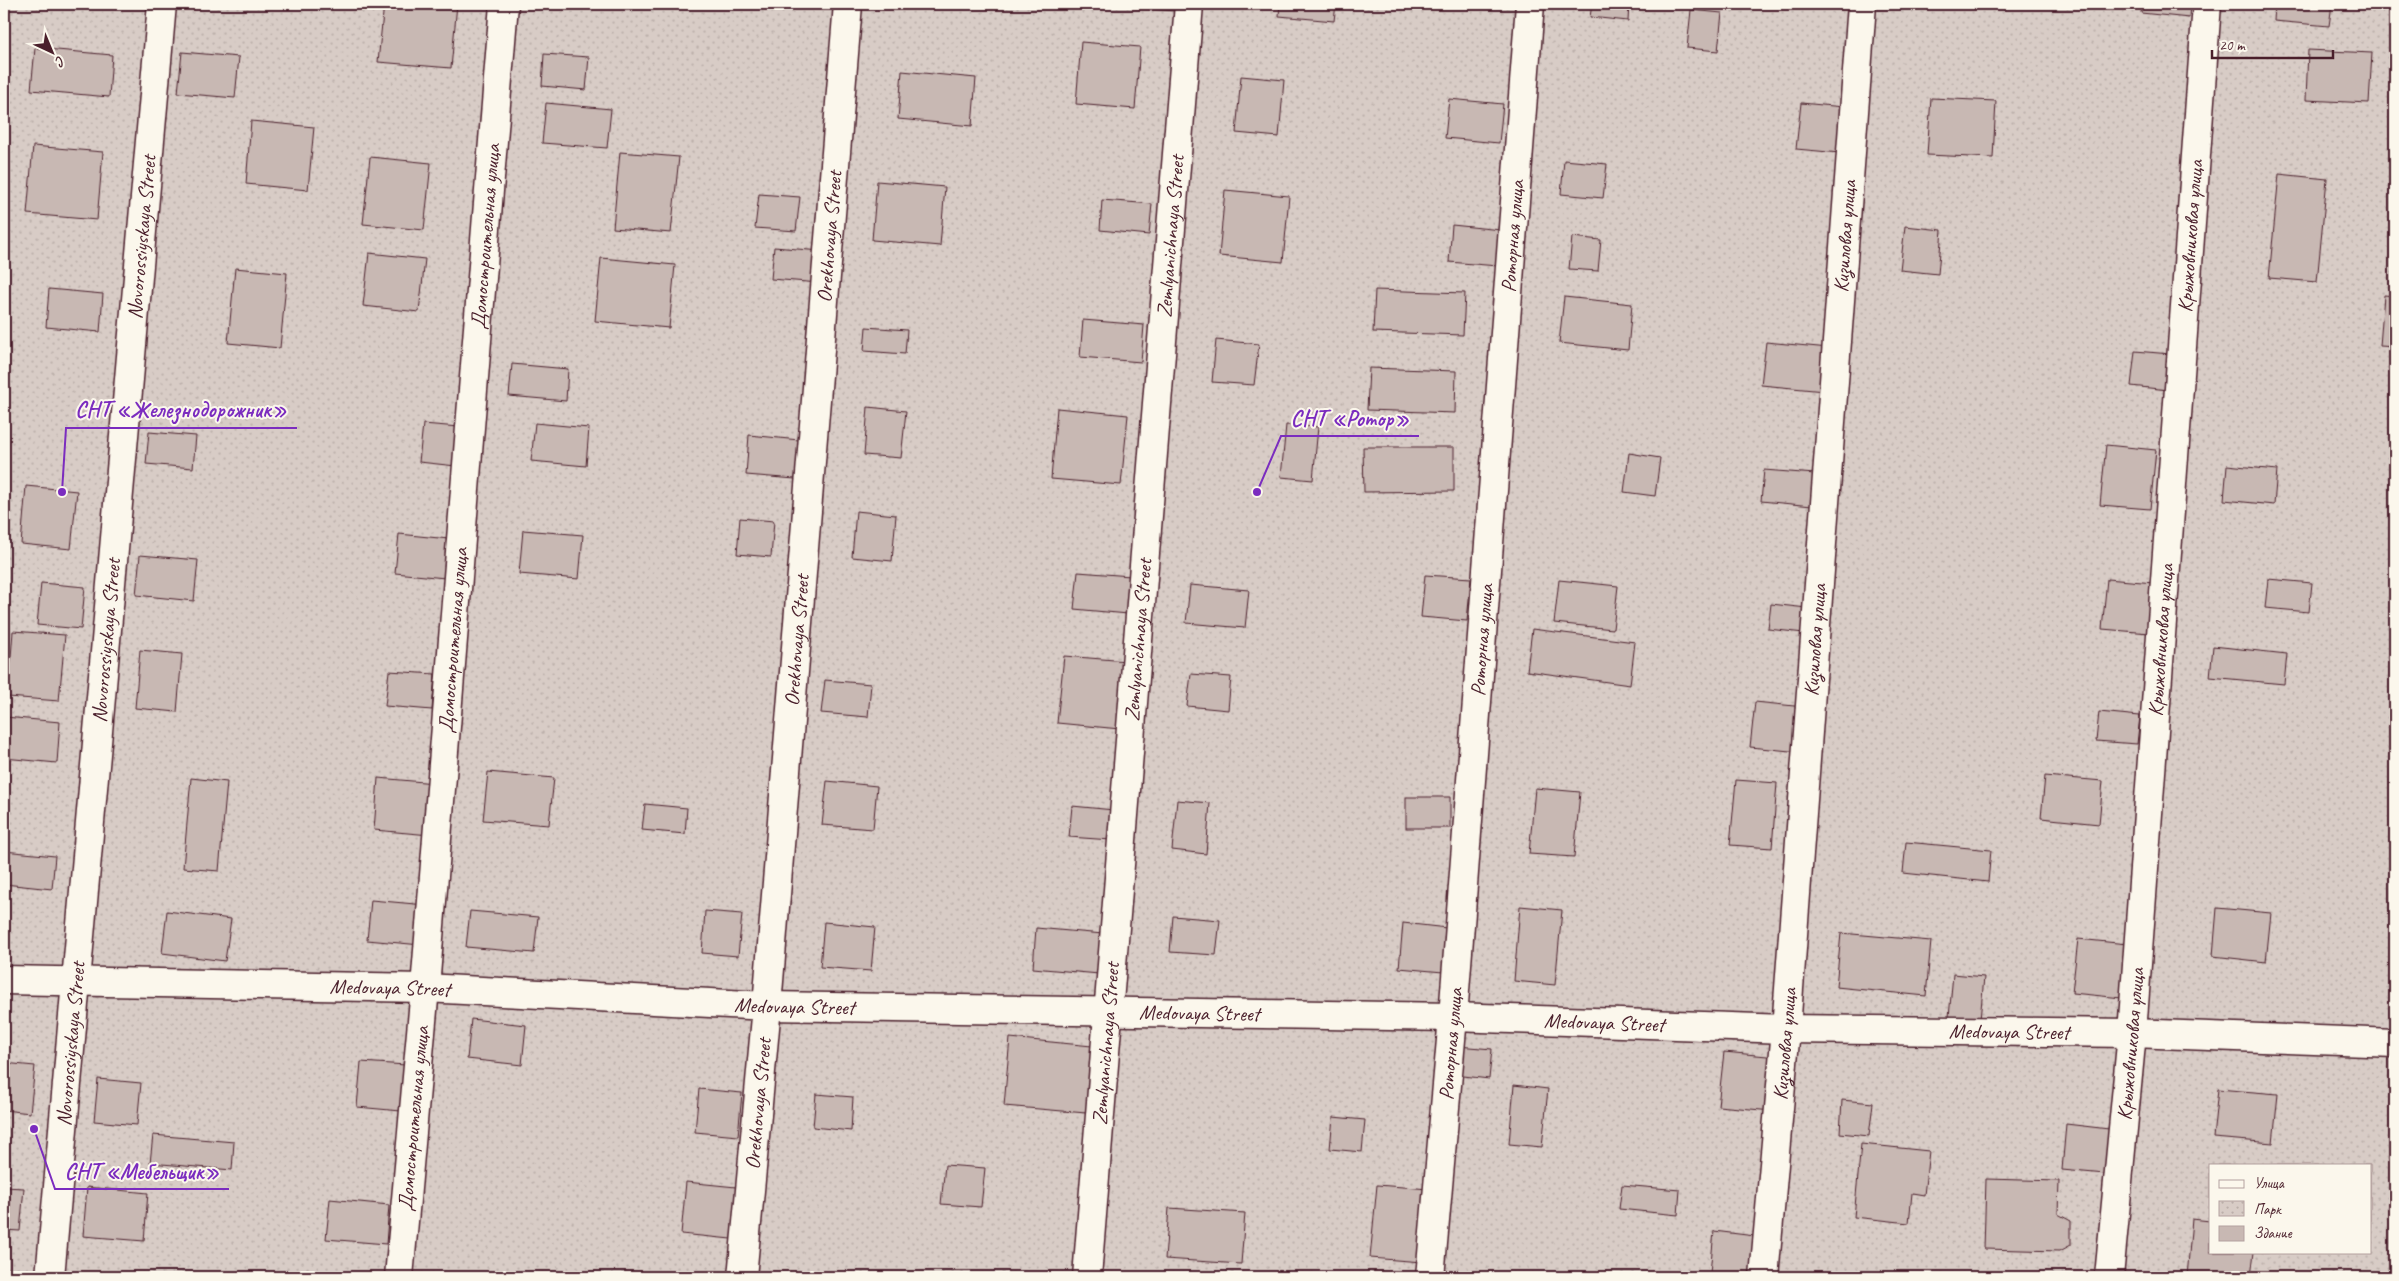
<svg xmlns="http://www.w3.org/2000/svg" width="2399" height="1281" font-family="Caveat,sans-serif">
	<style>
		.park { fill: url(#park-dots); stroke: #917678; fill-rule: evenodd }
		.building { fill: #c8b8b3; stroke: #4a1f2b }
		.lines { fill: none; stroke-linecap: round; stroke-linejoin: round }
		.minor-casing { stroke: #4a1f2b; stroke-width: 31 }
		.minor { stroke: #fbf7ec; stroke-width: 28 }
		.labels { text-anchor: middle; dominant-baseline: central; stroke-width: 4; stroke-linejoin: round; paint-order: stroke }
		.street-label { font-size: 21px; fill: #4a1f2b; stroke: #fbf7ec }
		.leader { fill: none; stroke: #7b2cbf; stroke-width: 2 }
		.callout-dot { fill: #7b2cbf; stroke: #fbf7ec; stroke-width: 2 }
		.callout-label { font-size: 22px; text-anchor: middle; font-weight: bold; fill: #7b2cbf; stroke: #fbf7ec; stroke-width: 4; stroke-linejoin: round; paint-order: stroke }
	</style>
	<defs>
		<pattern id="park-dots" width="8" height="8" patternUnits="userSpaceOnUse" patternTransform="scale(1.25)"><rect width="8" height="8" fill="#d8ccc6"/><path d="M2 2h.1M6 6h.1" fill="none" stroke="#bbafaa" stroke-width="1.8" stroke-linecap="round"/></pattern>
	</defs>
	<rect width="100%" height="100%" fill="#f0eae0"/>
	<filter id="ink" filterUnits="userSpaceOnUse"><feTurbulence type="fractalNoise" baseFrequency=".02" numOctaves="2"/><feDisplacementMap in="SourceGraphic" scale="10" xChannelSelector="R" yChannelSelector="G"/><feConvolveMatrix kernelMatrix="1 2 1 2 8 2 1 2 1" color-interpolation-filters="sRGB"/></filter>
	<g filter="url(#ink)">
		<!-- park -->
		<path class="park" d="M4,4h2391v1273h-2391zM2210,1165h160v87h-160z"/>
		<!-- building -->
		<g class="building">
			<polygon points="384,4 457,4 451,68 378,62"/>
			<polygon points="1134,4 1176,4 1175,11 1134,8"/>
			<polygon points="1280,4 1336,4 1334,21 1279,16"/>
			<polygon points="1454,4 1490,4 1490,9 1454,6"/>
			<polygon points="1592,4 1629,4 1628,21 1590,17"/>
			<polygon points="2142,4 2190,4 2189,18 2141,13"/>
			<polygon points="2275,4 2332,4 2329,26 2274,21"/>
			<polygon points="1691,10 1722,13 1718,51 1687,48"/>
			<polygon points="1081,42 1140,47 1135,109 1076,104"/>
			<polygon points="35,48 112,55 109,97 31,90"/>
			<polygon points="2308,50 2372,53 2369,103 2306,100"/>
			<polygon points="182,52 239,57 235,98 178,93"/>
			<polygon points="544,54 589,57 586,90 542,86"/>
			<polygon points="902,71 976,78 972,126 898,119"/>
			<polygon points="1241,76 1284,80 1279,137 1236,133"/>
			<polygon points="1931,98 1996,101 1993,158 1927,155"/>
			<polygon points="1449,99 1503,104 1499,143 1445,138"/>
			<polygon points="546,103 611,109 607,148 542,143"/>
			<polygon points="1801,103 1844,107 1840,153 1796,149"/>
			<polygon points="251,121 314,127 308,190 246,184"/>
			<polygon points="33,146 103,152 97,220 27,214"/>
			<polygon points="620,152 679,157 671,233 613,228"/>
			<polygon points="370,157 431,163 424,230 363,224"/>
			<polygon points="1564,160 1607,164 1603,198 1561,194"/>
			<polygon points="2279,174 2327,179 2317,282 2269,278"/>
			<polygon points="877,181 945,187 940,246 872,240"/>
			<polygon points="1225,190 1289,196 1283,262 1219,256"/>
			<polygon points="759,194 800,197 796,231 755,228"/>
			<polygon points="1102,200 1152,204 1149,235 1100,230"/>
			<polygon points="1452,225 1501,230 1498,266 1449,262"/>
			<polygon points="1905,226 1942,230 1938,274 1900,270"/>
			<polygon points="1572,237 1601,240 1598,271 1569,269"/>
			<polygon points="774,247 821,251 819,283 771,279"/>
			<polygon points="369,253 425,259 419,312 363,306"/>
			<polygon points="601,258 675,265 669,328 595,321"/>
			<polygon points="235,268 287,273 280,348 228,343"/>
			<polygon points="49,289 103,294 100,332 46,327"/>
			<polygon points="1375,290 1465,293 1463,335 1373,332"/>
			<polygon points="2384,295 2395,296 2395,347 2380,346"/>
			<polygon points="1564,297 1632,304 1628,350 1559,343"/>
			<polygon points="1083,320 1144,325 1141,362 1080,357"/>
			<polygon points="866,327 907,330 905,354 864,351"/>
			<polygon points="1216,340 1259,344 1254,385 1212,382"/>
			<polygon points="1766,342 1829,348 1824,391 1761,385"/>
			<polygon points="2135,351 2171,354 2168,390 2131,386"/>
			<polygon points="512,364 568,369 566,401 509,396"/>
			<polygon points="1369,368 1456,371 1455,413 1367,410"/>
			<polygon points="868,407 906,411 901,458 864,455"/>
			<polygon points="1057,408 1128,415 1121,485 1051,479"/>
			<polygon points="535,423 589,428 586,466 531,461"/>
			<polygon points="423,424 459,427 456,466 419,462"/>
			<polygon points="1286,425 1318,427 1313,480 1281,477"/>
			<polygon points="149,432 196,436 193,468 146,464"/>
			<polygon points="749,435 799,440 795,479 746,475"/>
			<polygon points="2106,445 2156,450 2150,509 2100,505"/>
			<polygon points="1363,447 1454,447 1454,491 1364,492"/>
			<polygon points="1629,453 1660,458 1655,496 1624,492"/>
			<polygon points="2227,465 2277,470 2274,505 2224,500"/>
			<polygon points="1764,470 1815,474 1812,506 1761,501"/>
			<polygon points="26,486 77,491 71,549 21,544"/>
			<polygon points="856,511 896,515 892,561 852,557"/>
			<polygon points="740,518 774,521 771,557 737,554"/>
			<polygon points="523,530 583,535 579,579 519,574"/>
			<polygon points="399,534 449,539 445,578 395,573"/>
			<polygon points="140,555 198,560 194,601 136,595"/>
			<polygon points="1078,572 1131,576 1128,614 1074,609"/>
			<polygon points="1425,575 1471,578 1467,621 1421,617"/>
			<polygon points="2107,579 2154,583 2149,633 2102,629"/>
			<polygon points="2268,579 2312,583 2309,612 2265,608"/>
			<polygon points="1559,580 1618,586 1613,629 1554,623"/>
			<polygon points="41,583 85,587 81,629 37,625"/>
			<polygon points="1190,585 1249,590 1245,628 1186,623"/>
			<polygon points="1771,604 1807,608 1804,633 1768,629"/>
			<polygon points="1532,629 1635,642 1630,685 1527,671"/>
			<polygon points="13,631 65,635 59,701 8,697"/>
			<polygon points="2213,646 2287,654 2284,684 2210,677"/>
			<polygon points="140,650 182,654 177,712 135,708"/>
			<polygon points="1064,656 1127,661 1120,729 1057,723"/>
			<polygon points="389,671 435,674 432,710 385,706"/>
			<polygon points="1191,674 1231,677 1228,710 1187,706"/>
			<polygon points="825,680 871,684 868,717 821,713"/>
			<polygon points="1755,702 1804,707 1800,752 1750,747"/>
			<polygon points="2099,712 2140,716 2137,744 2096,741"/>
			<polygon points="5,717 60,722 57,763 4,758"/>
			<polygon points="488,772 554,778 549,825 483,820"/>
			<polygon points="2045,776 2103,781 2099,824 2041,818"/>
			<polygon points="191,778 227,782 219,871 183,868"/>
			<polygon points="378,778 435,783 430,835 374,830"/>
			<polygon points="1736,780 1777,783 1772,848 1730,845"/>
			<polygon points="827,781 877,786 873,829 822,825"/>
			<polygon points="1535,788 1580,792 1574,857 1529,854"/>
			<rect x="1406" y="797" width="44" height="31"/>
			<polygon points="1177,800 1210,803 1206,854 1172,850"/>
			<polygon points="645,804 687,808 685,834 642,830"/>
			<polygon points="1072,806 1114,810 1111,840 1069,837"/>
			<polygon points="1906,842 1991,850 1988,882 1903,873"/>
			<polygon points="4,851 55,856 52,889 4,884"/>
			<polygon points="371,900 426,905 421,945 367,940"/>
			<polygon points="1520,906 1562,910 1555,985 1514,981"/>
			<polygon points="2217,908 2271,913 2266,962 2213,956"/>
			<polygon points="167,911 231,919 225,961 162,953"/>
			<polygon points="470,911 538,917 534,953 466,947"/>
			<polygon points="705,911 742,914 738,956 702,953"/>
			<polygon points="1173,916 1220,920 1216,955 1170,952"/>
			<polygon points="824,922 875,927 871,971 820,967"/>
			<polygon points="1403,923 1447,928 1443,972 1399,968"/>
			<polygon points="1036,928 1103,934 1099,974 1033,968"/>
			<polygon points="1841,933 1931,941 1926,996 1836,987"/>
			<polygon points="2078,939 2127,944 2122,998 2072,993"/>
			<polygon points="1953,974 1984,977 1980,1020 1949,1017"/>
			<polygon points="471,1019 526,1025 522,1065 467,1059"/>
			<polygon points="1010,1038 1092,1046 1086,1113 1004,1106"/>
			<polygon points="1458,1046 1492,1049 1489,1079 1455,1075"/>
			<polygon points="1724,1052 1778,1057 1772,1111 1718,1106"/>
			<polygon points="361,1062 406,1065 401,1111 357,1107"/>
			<polygon points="4,1063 35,1066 30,1113 4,1110"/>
			<polygon points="98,1079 141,1083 137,1125 94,1121"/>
			<polygon points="1514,1085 1548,1089 1542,1147 1509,1144"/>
			<polygon points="699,1089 742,1093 738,1136 695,1132"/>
			<polygon points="2218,1089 2278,1094 2273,1143 2213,1138"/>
			<polygon points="816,1094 853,1097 851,1131 813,1127"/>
			<polygon points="1842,1100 1873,1103 1869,1136 1840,1133"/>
			<polygon points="1333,1117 1365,1120 1362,1152 1330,1149"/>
			<polygon points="2066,1124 2109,1129 2105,1174 2062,1170"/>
			<polygon points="153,1135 234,1142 232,1170 150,1163"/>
			<polygon points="1861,1144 1929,1151 1924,1195 1912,1193 1909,1223 1854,1217"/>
			<polygon points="945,1165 985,1168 981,1207 941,1204"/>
			<polygon points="1986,1179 2059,1181 2058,1214 2071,1221 2071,1245 2060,1251 1984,1249"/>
			<polygon points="686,1182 736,1187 731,1239 681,1234"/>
			<polygon points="1377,1185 1429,1189 1422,1262 1370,1258"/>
			<polygon points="1622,1185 1680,1190 1678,1215 1619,1209"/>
			<polygon points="4,1187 24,1188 20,1231 4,1230"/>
			<polygon points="87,1187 148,1193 144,1241 83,1236"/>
			<polygon points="330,1199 389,1205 386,1244 326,1239"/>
			<polygon points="1169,1208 1245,1213 1241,1264 1165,1259"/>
			<polygon points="2192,1219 2210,1221 2210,1252 2254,1252 2251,1277 2187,1277"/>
			<polygon points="1714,1231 1755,1236 1752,1277 1710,1273"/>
		</g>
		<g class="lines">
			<!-- minor casing -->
			<g class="minor-casing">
				<g id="minor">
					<path id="s1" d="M4,980l421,8 342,18 686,11 333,12 346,4 263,10"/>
					<path id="s2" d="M50,1277l112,-1273"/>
					<path id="s3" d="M399,1277l26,-289 79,-984"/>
					<path id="s4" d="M742,1277l25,-271 81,-1002"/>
					<path id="s5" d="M1087,1277l102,-1273"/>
					<path id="s6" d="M1430,1277l23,-260 77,-1013"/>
					<path id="s7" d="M1764,1277l22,-248 76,-1025"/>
					<path id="s8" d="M2109,1277l23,-244 75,-1029"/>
				</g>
			</g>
			<!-- minor -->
			<use href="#minor" class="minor"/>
		</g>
	</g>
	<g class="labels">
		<!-- street labels -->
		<g class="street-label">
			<text stroke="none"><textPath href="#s2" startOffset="1044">Novorossiyskaya Street</textPath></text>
			<text stroke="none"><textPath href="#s3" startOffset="1044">Домостроительная улица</textPath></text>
			<text stroke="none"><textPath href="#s4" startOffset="1044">Orekhovaya Street</textPath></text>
			<text stroke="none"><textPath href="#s5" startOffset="1044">Zemlyanichnaya Street</textPath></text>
			<text stroke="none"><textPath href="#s6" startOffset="1044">Роторная улица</textPath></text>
			<text stroke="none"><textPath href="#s7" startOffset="1044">Кизиловая улица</textPath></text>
			<text stroke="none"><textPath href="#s8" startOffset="1044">Крыжовниковая улица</textPath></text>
			<text stroke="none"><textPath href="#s5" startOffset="639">Zemlyanichnaya Street</textPath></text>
			<text stroke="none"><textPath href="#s2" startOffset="639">Novorossiyskaya Street</textPath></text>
			<text stroke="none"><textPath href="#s3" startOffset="639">Домостроительная улица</textPath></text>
			<text stroke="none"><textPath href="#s4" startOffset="639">Orekhovaya Street</textPath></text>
			<text stroke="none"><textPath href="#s6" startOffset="639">Роторная улица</textPath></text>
			<text stroke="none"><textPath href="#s7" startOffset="639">Кизиловая улица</textPath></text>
			<text stroke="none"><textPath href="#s8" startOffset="639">Крыжовниковая улица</textPath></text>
			<text stroke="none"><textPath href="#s1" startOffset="386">Medovaya Street</textPath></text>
			<text stroke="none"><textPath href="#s1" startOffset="791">Medovaya Street</textPath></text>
			<text stroke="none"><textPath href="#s1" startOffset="1196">Medovaya Street</textPath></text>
			<text stroke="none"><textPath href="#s1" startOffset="1601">Medovaya Street</textPath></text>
			<text stroke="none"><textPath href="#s1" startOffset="2006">Medovaya Street</textPath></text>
			<text stroke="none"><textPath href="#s2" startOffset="234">Novorossiyskaya Street</textPath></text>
			<text stroke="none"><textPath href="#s5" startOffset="234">Zemlyanichnaya Street</textPath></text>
			<text stroke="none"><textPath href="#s6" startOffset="234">Роторная улица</textPath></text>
			<text stroke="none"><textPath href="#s7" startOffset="234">Кизиловая улица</textPath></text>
			<text stroke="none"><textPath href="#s8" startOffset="234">Крыжовниковая улица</textPath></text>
			<text stroke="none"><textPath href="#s4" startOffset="174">Orekhovaya Street</textPath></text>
			<text stroke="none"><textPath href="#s3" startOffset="159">Домостроительная улица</textPath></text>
		</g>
	</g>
	<!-- callouts -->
	<path class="leader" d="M62 492L66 428H297M1257 492L1281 436H1419M34 1129L55 1189H229"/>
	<g class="callout-dot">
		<circle cx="62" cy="492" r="5"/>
		<circle cx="1257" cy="492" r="5"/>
		<circle cx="34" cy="1129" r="5"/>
	</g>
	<g class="callout-label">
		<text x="181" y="417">СНТ «Железнодорожник»</text>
		<text x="1350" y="426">СНТ «Ротор»</text>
		<text x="142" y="1179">СНТ «Мебельщик»</text>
	</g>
	<!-- margin -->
	<rect width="2399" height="1281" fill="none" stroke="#fbf7ec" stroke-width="20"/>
	<rect x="10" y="10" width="2379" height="1261" fill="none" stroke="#4a1f2b" stroke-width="2" filter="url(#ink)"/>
	<!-- legend -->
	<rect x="2209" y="1164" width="162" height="90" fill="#fbf7ec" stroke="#b4a19f"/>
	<rect x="2219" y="1180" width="25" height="8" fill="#fbf7ec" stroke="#b4a19f"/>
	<text x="2254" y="1188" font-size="15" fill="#4a1f2b">Улица</text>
	<rect x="2219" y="1201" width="25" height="15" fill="url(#park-dots)" stroke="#b4a19f"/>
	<text x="2254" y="1214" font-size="15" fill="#4a1f2b">Парк</text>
	<rect x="2219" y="1226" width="25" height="15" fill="#c8b8b3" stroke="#b4a19f"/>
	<text x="2254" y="1238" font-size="15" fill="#4a1f2b">Здание</text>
	<!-- north arrow -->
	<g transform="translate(52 52) rotate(136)" stroke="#fbf7ec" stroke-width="4" paint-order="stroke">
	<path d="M0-4L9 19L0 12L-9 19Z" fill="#4a1f2b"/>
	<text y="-8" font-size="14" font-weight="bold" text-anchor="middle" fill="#4a1f2b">С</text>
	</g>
	<!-- scale -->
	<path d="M2212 50v8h121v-8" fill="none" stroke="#4a1f2b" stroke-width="2.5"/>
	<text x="2219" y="50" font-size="15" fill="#4a1f2b" stroke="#fbf7ec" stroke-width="4" paint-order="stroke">20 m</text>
</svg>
